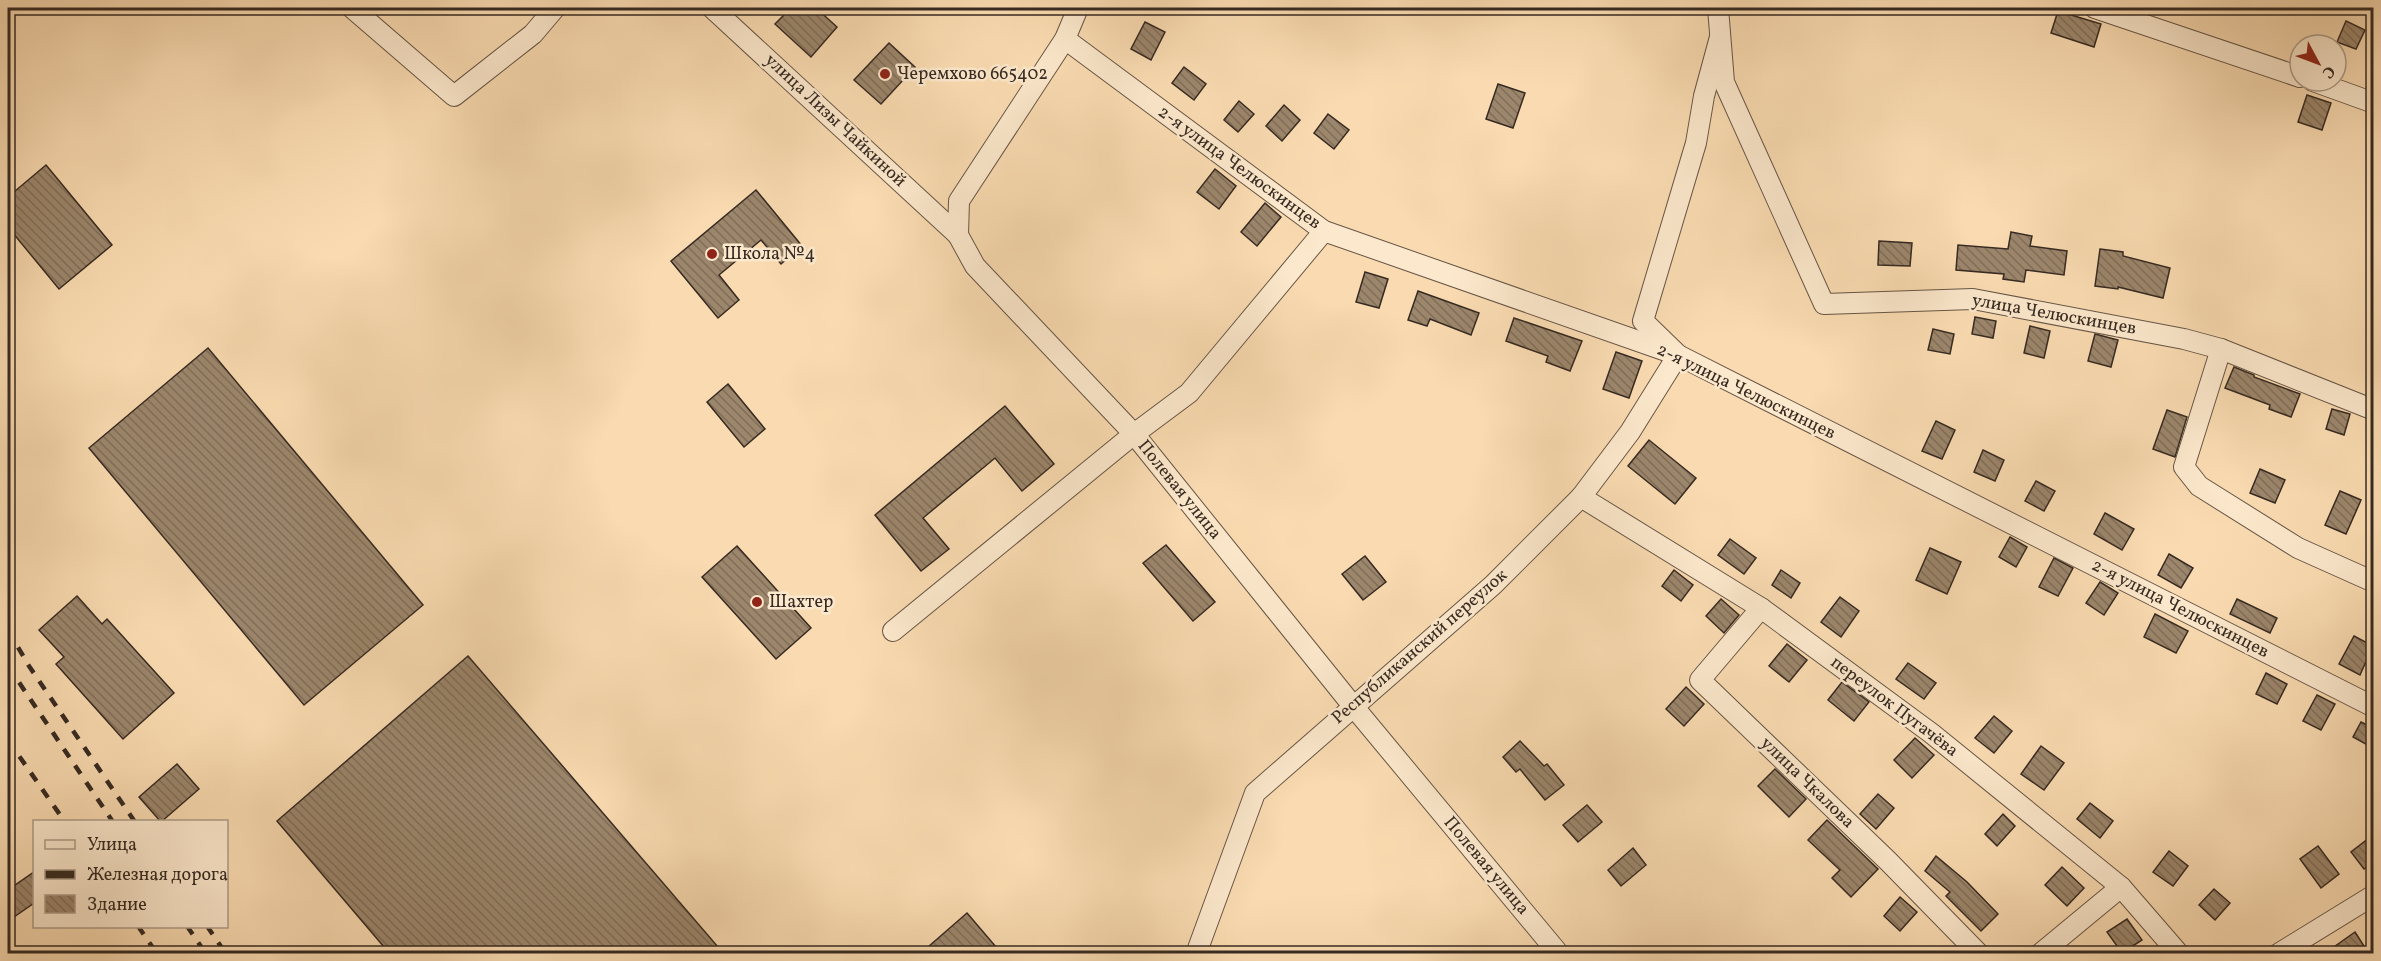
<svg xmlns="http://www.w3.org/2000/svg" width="2381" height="961" font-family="Vollkorn,serif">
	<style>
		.building { fill: url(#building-back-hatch); stroke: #362a22; stroke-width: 1.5 }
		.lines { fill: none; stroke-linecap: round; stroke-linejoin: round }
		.minor-casing { stroke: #675646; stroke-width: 22 }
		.minor { stroke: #fce8cc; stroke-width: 20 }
		.rail { stroke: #362a22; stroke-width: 4.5; stroke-dasharray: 10 10; stroke-linecap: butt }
		.poi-dot { fill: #8f2418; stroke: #fce8cc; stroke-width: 2 }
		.labels { text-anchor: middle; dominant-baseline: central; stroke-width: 5; stroke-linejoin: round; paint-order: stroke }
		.poi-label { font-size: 18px; fill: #362a22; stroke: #fce8cc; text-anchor: start }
		.street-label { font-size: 18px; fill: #362a22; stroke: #fce8cc }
	</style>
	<defs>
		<pattern id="building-back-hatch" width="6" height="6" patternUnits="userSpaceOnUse" patternTransform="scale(1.5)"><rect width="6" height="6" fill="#9c866c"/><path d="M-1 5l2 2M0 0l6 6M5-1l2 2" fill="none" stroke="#806e58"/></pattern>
	</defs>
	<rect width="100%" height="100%" fill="#fadbb1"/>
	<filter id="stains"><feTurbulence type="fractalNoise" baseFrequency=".00333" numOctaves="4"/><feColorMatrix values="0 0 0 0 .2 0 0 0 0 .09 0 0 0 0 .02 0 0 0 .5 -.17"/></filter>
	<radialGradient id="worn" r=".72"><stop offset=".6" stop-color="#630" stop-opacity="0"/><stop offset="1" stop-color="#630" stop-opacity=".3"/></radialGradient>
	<!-- building -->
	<g class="building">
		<polygon points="791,8 816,8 837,27 811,57 775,24"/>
		<polygon points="2058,11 2101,24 2094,47 2051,33"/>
		<polygon points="2346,21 2365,30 2356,49 2337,42"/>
		<polygon points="1145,22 1165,32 1151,60 1131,49"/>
		<polygon points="889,43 915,67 881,104 854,80"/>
		<polygon points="1184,67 1206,84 1194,100 1172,83"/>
		<polygon points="1498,84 1525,93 1513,128 1486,119"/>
		<polygon points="2307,95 2331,103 2322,130 2298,122"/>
		<polygon points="1239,101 1254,114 1238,132 1224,120"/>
		<polygon points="1284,105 1300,120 1282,141 1266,126"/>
		<polygon points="1328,114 1349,130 1334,149 1314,133"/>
		<polygon points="46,165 112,245 59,289 8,227 8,197"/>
		<polygon points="1215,169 1236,186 1219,209 1197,192"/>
		<polygon points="756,190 802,246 781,264 761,240 719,275 739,300 718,318 671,261"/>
		<polygon points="1265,203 1281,217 1257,246 1241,232"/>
		<polygon points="2011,232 2032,236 2030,246 2067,251 2064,275 2026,270 2024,282 2003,279 2004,274 1956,270 1958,245 2008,249"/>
		<polygon points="1879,241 1912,243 1910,266 1878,265"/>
		<polygon points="2100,249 2123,252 2123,256 2170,268 2163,298 2118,287 2118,289 2095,286"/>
		<polygon points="1365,272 1388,279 1379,308 1356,302"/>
		<polygon points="1418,291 1479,313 1471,335 1430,319 1427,326 1408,320"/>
		<polygon points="1975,317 1996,321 1993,338 1972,334"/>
		<polygon points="1514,318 1582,341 1570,371 1546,362 1548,356 1506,341"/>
		<polygon points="2030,326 2050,331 2044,358 2024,353"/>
		<polygon points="1933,329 1954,334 1950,354 1928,350"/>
		<polygon points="2095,334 2118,340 2111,367 2088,361"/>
		<polygon points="208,348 423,605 304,705 89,448"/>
		<polygon points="1616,352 1642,361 1629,398 1603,389"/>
		<polygon points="2234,367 2254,375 2254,377 2300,394 2291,417 2269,409 2270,405 2225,388"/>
		<polygon points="728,384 765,429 744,447 707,402"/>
		<polygon points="1005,406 1054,464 1022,491 995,458 923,518 949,549 921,571 875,515"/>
		<polygon points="2332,409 2350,414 2344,435 2326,429"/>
		<polygon points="2167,410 2187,417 2175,457 2153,449"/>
		<polygon points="1936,421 1955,430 1942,459 1922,451"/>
		<polygon points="1649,440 1696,478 1675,504 1628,466"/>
		<polygon points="1983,450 2004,460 1995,481 1974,472"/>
		<polygon points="2260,469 2285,480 2275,503 2250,493"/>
		<polygon points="2036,481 2055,491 2044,511 2025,501"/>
		<polygon points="2340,491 2361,500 2346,534 2325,525"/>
		<polygon points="2105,513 2134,529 2122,550 2094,534"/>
		<polygon points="2010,537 2027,547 2016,567 1999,557"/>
		<polygon points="1730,539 1756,558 1744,574 1718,555"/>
		<polygon points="1166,545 1215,602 1193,621 1143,563"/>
		<polygon points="737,546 811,628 776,659 702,577"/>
		<polygon points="1930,548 1961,562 1947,594 1916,580"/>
		<polygon points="2169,554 2193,568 2181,588 2158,575"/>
		<polygon points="1365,556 1386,582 1363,600 1342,574"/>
		<polygon points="2054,558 2073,568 2058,596 2039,587"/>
		<polygon points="1674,570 1693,585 1681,601 1662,586"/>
		<polygon points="1781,570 1800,583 1791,598 1772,585"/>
		<polygon points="2100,582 2118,593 2104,615 2086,603"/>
		<polygon points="77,596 102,624 107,619 174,693 123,739 56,664 64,657 39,630"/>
		<polygon points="1840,597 1859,611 1841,637 1821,622"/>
		<polygon points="1721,599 1739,615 1724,633 1706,616"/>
		<polygon points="2237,599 2277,618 2270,633 2230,614"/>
		<polygon points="2155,614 2188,631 2176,653 2144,637"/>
		<polygon points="2354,636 2373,646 2360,675 2339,664"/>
		<polygon points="1787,644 1807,660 1789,682 1769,666"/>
		<polygon points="468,656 724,954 390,954 277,821"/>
		<polygon points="1908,663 1936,683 1924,699 1896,679"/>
		<polygon points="2266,673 2287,684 2277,704 2256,694"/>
		<polygon points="1842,682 1869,702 1854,721 1828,700"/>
		<polygon points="1686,687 1704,704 1684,726 1666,709"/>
		<polygon points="2317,695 2335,704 2321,730 2303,721"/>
		<polygon points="1994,716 2012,731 1994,753 1975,738"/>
		<polygon points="2361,722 2373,728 2373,748 2353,737"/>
		<polygon points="1915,738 1934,755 1912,778 1894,760"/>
		<polygon points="1520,741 1544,766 1547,764 1564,785 1545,800 1520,769 1516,772 1503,757"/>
		<polygon points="2041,746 2064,763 2044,790 2021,774"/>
		<polygon points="177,764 199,789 161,822 139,797"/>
		<polygon points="1775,769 1806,799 1789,817 1758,786"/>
		<polygon points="1878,794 1894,808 1876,829 1860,814"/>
		<polygon points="2090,803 2113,821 2100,838 2077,819"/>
		<polygon points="1587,805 1602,822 1578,842 1563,825"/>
		<polygon points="2003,814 2015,826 1997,846 1985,834"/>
		<polygon points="1827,820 1878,869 1851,897 1832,878 1840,870 1808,840"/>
		<polygon points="2373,835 2373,863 2364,869 2351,852"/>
		<polygon points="2318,846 2339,874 2321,888 2300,859"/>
		<polygon points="1633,848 1646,865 1621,886 1608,870"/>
		<polygon points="2169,851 2188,866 2173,886 2153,872"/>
		<polygon points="1936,856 1967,882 1998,914 1981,931 1946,896 1950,892 1925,871"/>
		<polygon points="2062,867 2084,888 2067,906 2045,885"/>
		<polygon points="34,872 34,903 14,917 8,908 8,890"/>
		<polygon points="2214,889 2230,903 2215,920 2199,905"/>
		<polygon points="1900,897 1917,912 1900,931 1884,916"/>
		<polygon points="967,913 1002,954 920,954"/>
		<polygon points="2127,919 2142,940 2122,953 2107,932"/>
		<polygon points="2355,932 2369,954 2324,954"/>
	</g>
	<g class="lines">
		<!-- minor casing -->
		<g class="minor-casing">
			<g id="minor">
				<polyline points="352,8 454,96 533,34 555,8"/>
				<polyline points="712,8 958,235"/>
				<polyline points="1078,8 1065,39 959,201 958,235 975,266 1134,434 1353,706 1559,954"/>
				<polyline points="1718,8 1724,82 1824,304 1973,299 2184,339 2221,349 2374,410"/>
				<polyline points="2095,8 2300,77"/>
				<polyline points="1065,39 1324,231 1678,355 2374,707"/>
				<polyline points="2313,81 2374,103"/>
				<polyline points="2221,349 2184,467 2199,486 2298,548 2374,582"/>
				<polyline points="1581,497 1761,608 1931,733 2121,887 2179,954"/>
				<polyline points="1761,608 1700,680 1888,861 1979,954"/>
				<polyline points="893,631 1134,434 1189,393 1324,231"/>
				<polyline points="1196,954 1255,793 1493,585 1581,497 1630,432 1678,355 1643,321 1696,143 1704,96 1720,37"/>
				<polyline points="2040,954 2121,887"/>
				<polyline points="2278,954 2374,895"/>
			</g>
		</g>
		<!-- minor -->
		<use href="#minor" class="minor"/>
		<!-- rail -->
		<g class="rail">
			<polyline points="8,630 29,666 135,822"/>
			<polyline points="8,666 113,822"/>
			<polyline points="8,740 65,822"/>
			<polyline points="138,926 157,954"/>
			<polyline points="187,926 206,954"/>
			<polyline points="207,926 226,954"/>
		</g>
	</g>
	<!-- markers -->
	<g class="poi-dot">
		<circle cx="885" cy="74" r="6"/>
		<circle cx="712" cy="254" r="6"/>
		<circle cx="757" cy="602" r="6"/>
	</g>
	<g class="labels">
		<!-- poi labels -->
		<g class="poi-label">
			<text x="897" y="74">Черемхово 665402</text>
			<text x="724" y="254">Школа №4</text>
			<text x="769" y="602">Шахтер</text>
		</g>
		<!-- street labels -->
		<g class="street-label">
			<text transform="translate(835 121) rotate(43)">улица Лизы Чайкиной</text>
			<text transform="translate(1239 168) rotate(36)">2-я улица Челюскинцев</text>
			<text transform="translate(2054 315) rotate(10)">улица Челюскинцев</text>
			<text transform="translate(1746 392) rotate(26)">2-я улица Челюскинцев</text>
			<text transform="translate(1179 490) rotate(51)">Полевая улица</text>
			<text transform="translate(2180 609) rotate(27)">2-я улица Челюскинцев</text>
			<text transform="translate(1420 647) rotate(-41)">Республиканский переулок</text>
			<text transform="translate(1894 707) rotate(37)">переулок Пугачёва</text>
			<text transform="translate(1807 783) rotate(44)">улица Чкалова</text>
			<text transform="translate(1486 866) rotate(50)">Полевая улица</text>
		</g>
	</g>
	<!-- margin -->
	<rect width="2381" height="961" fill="none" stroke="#fadbb1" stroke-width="30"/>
	<rect x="9" y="9" width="2363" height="943" fill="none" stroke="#362a22" stroke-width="3"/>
	<rect x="15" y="15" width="2351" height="931" fill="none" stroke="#362a22" stroke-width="1.5"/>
	<!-- legend -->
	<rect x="33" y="820" width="195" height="108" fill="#fce8cc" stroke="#ad9c88" stroke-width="1.5"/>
	<rect x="45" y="840" width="30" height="9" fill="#fce8cc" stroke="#ad9c88" stroke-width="1.5"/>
	<text x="87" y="850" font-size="18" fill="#362a22">Улица</text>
	<rect x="45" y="870" width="30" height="9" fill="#362a22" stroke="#ad9c88" stroke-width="1.5"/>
	<text x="87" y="880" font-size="18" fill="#362a22">Железная дорога</text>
	<rect x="45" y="895" width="30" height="18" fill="url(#building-back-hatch)" stroke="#ad9c88" stroke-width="1.5"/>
	<text x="87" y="910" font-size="18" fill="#362a22">Здание</text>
	<!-- north arrow -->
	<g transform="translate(2318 63) rotate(131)"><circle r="28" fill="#fce8cc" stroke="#ad9c88" stroke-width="1.5"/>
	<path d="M0-4.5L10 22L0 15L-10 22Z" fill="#8f2418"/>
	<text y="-9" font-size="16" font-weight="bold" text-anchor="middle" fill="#362a22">С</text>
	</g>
	<rect width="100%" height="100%" filter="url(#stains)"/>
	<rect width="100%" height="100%" fill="url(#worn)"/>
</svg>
